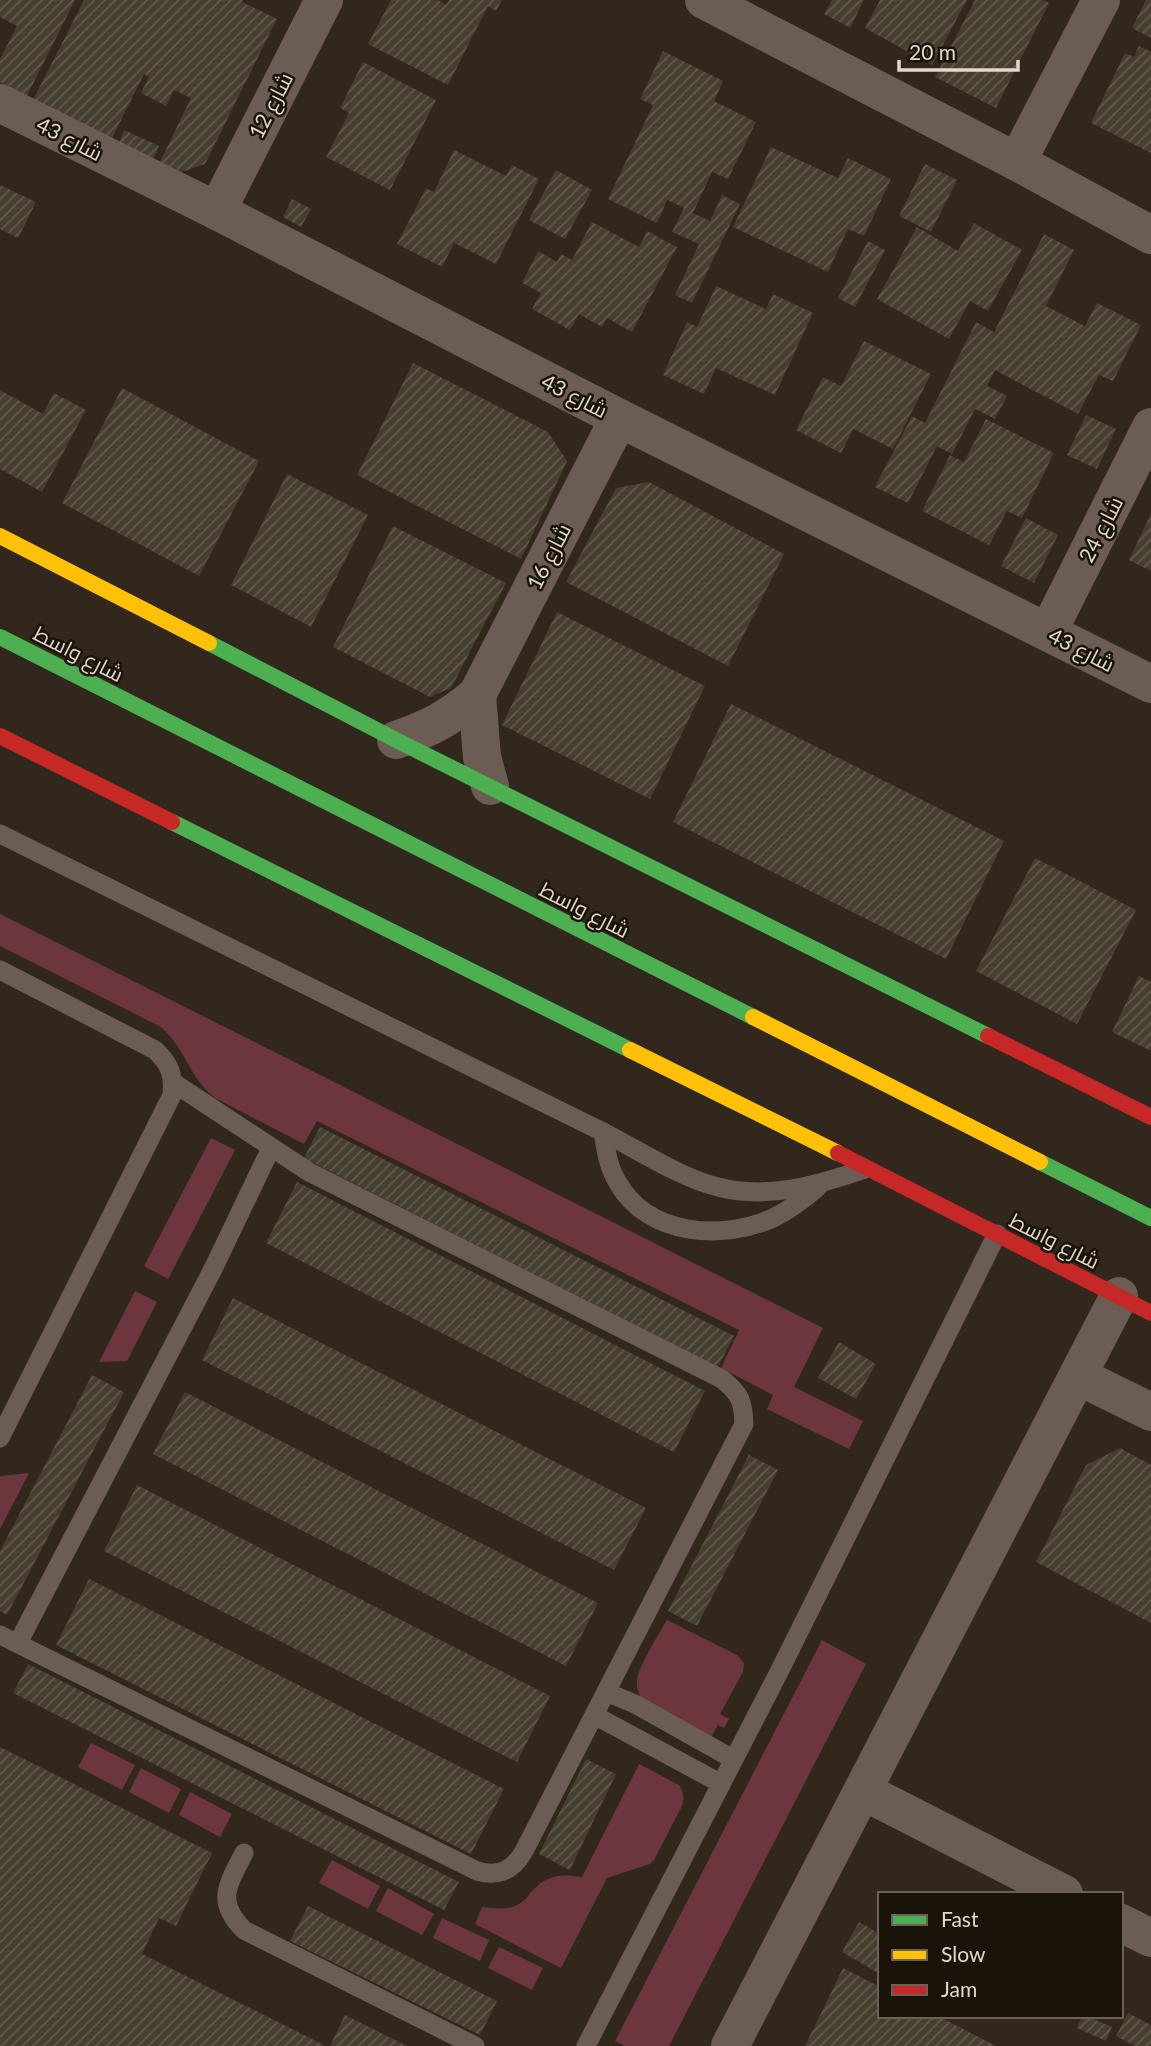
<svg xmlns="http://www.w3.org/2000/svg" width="1151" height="2046" font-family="Lato,Cairo,sans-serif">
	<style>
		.green { fill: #6d363f }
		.building { fill: url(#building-hatch) }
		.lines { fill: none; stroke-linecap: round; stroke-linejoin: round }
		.lane { stroke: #6b5c55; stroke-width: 19 }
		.street { stroke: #6b5c55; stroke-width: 38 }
		.fast { stroke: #4caf50; stroke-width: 16 }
		.slow { stroke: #ffc107; stroke-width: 16 }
		.jam { stroke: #c62828; stroke-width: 16 }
		.labels { text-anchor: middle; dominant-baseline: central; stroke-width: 5; stroke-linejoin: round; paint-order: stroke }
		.street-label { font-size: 21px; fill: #e3d8cb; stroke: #1a130a }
	</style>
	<defs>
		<pattern id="building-hatch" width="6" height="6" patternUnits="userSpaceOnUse" patternTransform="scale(1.75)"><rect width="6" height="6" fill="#463f2f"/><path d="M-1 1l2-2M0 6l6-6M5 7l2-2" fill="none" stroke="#615a4c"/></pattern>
	</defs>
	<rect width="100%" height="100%" fill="#31271c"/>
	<!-- green -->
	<g class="green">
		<path d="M0,914l823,414 -29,59 69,34 -14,28 -82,-40 6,-14 -52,-27 18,-38 -422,-209 -13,23 -89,-46c-27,-22 -29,-49 -54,-71l-161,-81z"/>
		<polygon points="211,1138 235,1150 168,1279 144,1266"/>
		<polygon points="135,1291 157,1302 127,1361 99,1362"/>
		<polygon points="29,1473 0,1529 0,1476"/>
		<path d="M667,1620l70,35 7,8 -1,9 -23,42 9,5 -5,9 -6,-3 -7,12 -68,-36c-4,-7 -7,-13 -6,-21 2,-15 22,-46 30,-60z"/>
		<polygon points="822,1640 866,1664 669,2046 625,2046 615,2041"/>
		<polygon points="91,1743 135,1765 122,1790 78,1767"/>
		<path d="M639,1764l40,21c5,7 5,12 3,21l-28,54 -4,4 -43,14 -46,90 -86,-44 7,-17c11,1 23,3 33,-1 10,-4 13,-11 20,-18 14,-14 29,-14 47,-11z"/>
		<polygon points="141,1768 181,1789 169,1813 129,1792"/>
		<polygon points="190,1792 232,1814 220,1837 179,1815"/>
		<polygon points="332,1860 380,1886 368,1909 319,1883"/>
		<polygon points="388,1888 434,1914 422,1935 376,1911"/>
		<polygon points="442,1918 489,1940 480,1961 433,1938"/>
		<polygon points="499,1947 543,1968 532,1990 488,1968"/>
	</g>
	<!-- building -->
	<g class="building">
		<polygon points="0,0 75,0 27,96 0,82 0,59 17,26 0,17"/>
		<polygon points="84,0 243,0 242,2 277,19 205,164 182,172 160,162 191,98 174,90 166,106 141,93 149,77 144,74 111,140 33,100"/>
		<polygon points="391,0 438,0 446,5 449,0 502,0 496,11 488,6 448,85 368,44"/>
		<polygon points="832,0 864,0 850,28 824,14"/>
		<polygon points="880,0 967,0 932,65 865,28"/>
		<polygon points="975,0 1043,0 1049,3 996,108 935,77"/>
		<polygon points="1146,0 1151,0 1151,38 1132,28"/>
		<polygon points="1139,46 1151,52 1151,153 1091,123 1125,53 1134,57"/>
		<polygon points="663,51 723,81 714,101 756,122 728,179 712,172 693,213 710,221 722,195 740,204 692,303 675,295 699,244 672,232 684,208 667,200 657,223 608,199 653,105 640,99"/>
		<polygon points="363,62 436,100 390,190 326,157 349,113 340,108"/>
		<polygon points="124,130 159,146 153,159 119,143"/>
		<polygon points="771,147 838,178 848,158 891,179 864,236 848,229 828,272 733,227"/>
		<polygon points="454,150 506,176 512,165 539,179 496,264 454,243 442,267 397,244 426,188 434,192"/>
		<polygon points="925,164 957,180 931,232 899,216"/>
		<polygon points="556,170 592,190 565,239 529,220"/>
		<polygon points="0,185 36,202 18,238 0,229"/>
		<polygon points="292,199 311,209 301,227 283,217"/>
		<polygon points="592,222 639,247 647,231 677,247 632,332 607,318 602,327 579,314 570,330 532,309 541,293 522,283 538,251 557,262 561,254 572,260"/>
		<polygon points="974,223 1022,250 988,311 970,301 949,339 877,299 917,227 958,251"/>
		<polygon points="1044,234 1074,250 1046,306 1085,326 1097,303 1141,325 1113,381 1099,375 1078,414 995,370 987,386 1007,396 995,419 975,409 952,454 937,446 908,503 875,487 912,416 925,423 976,322 994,332"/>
		<polygon points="868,241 885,250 855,307 838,298"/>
		<polygon points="716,286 766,309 773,294 813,313 775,395 716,368 704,394 663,375 687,322 697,327"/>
		<polygon points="864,341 931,374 893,449 853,429 841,453 796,430 823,377 841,386"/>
		<polygon points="413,363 548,432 567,461 521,559 357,475"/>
		<polygon points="122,388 259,461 199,576 62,503"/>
		<polygon points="0,390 43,414 54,393 86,410 42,492 0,469"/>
		<polygon points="1086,415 1116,429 1097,469 1067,455"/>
		<polygon points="986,419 1054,453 1022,518 1007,511 989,545 922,511 950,455 964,462"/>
		<polygon points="287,474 368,515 311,627 231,585"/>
		<polygon points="649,482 784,554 728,666 566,582 616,488"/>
		<polygon points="1151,514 1151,571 1129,560"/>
		<polygon points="1026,518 1058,535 1034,583 1001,566"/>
		<polygon points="393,526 506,583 451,688 430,697 333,647"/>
		<polygon points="557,612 705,686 650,799 502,725"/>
		<polygon points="731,704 1004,841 946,959 673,822"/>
		<polygon points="1035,858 1136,910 1077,1024 976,971"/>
		<polygon points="1139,976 1151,982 1151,1051 1112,1032"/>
		<polygon points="320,1127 734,1336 718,1367 304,1158"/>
		<polygon points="297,1182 705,1391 674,1452 266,1243"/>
		<polygon points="233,1298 646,1508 614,1570 202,1360"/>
		<polygon points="839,1342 876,1364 856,1399 818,1378"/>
		<polygon points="92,1375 124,1392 7,1615 0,1611 0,1551"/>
		<polygon points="185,1392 598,1603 566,1666 153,1454"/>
		<polygon points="1120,1448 1151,1465 1151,1623 1036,1562 1086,1465"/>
		<polygon points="749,1455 778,1470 697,1626 668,1611"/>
		<polygon points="137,1485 550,1696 517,1762 104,1551"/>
		<polygon points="89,1579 504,1789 471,1854 56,1645"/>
		<polygon points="28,1664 459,1882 444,1910 13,1693"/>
		<polygon points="0,1747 212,1853 176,1926 159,1918 142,1954 326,2046 0,2046"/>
		<polygon points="586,1759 616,1774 570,1870 539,1854"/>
		<polygon points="308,1906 497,2001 480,2035 290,1941"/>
		<polygon points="859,1922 880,1934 880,1974 842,1952"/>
		<polygon points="843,1968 880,1987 880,2016 938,2016 996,2046 805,2046"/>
		<polygon points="1128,2013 1151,2025 1151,2046 1135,2046 1116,2036"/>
		<polygon points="345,2015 407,2046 330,2046"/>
		<polygon points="1082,2016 1087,2016 1112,2027 1106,2041 1077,2028"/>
	</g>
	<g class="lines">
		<!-- lane -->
		<g class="lane">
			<path d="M0,834l603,298c35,18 78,46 115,55 50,13 100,-2 147,-18"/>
			<path d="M0,970l155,80c15,14 19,25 17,45l-172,343"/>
			<path d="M603,1132c3,18 5,35 15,51 30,53 105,58 155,35 17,-8 31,-19 45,-31"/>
			<path d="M0,1635l477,236c21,6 36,0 47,-20l220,-427c-1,-24 -4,-30 -22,-45l-413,-207 -135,-89"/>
			<polyline points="18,1643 213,1269 271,1148"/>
			<polyline points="606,1692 635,1704 733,1759"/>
			<polyline points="594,1715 720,1783"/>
			<path d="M244,1853c-16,32 -29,48 0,77l231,116"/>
			<polyline points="586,2046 779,1672 997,1234"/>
		</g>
		<!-- street -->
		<g class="street">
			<polyline points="704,0 1017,162 1151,235"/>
			<polyline points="0,103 217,211 619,418 1151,684"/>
			<polyline points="1017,162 1101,0"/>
			<polyline points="217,211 324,0"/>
			<polyline points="1048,632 1151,427"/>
			<polyline points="477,695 482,757 490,786"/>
			<path d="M396,740c35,-12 53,-22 81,-45l142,-277"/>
			<polyline points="1078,1376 1151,1412"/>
			<polyline points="863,1791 1064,1894"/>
			<polyline points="1121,1923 1151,1938"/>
			<polyline points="730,2046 1119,1296"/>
		</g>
		<!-- fast -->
		<g class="fast">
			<polyline points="0,637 753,1017"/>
			<polyline points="209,643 396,740 988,1036"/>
			<polyline points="172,822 630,1050"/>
			<polyline points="1040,1162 1151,1218"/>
		</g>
		<!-- slow -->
		<g class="slow">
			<polyline points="0,536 209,643"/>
			<polyline points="753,1017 1040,1162"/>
			<polyline points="630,1050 838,1153"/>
		</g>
		<!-- jam -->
		<g class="jam">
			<polyline points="0,736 172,822"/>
			<polyline points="988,1036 1151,1117"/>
			<polyline points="838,1153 1151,1313"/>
		</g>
	</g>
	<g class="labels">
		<!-- street labels -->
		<g class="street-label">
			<text transform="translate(270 105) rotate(-63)">شارع 12</text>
			<text transform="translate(70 138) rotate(27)">شارع 43</text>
			<text transform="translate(575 395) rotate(27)">شارع 43</text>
			<text transform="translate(1100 529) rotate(-63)">شارع 24</text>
			<text transform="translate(548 556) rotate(-63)">شارع 16</text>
			<text transform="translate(1082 649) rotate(27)">شارع 43</text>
			<text transform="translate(79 653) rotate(27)">شارع واسط</text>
			<text transform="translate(585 909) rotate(27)">شارع واسط</text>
			<text transform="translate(1055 1240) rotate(27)">شارع واسط</text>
		</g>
	</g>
	<!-- legend -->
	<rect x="878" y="1892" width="245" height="126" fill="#1a130a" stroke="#6a6257" stroke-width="2"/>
	<rect x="892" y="1915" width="35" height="10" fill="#4caf50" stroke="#6a6257" stroke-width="2"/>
	<text x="941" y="1927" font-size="21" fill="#e3d8cb">Fast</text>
	<rect x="892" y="1950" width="35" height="10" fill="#ffc107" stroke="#6a6257" stroke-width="2"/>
	<text x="941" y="1962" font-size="21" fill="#e3d8cb">Slow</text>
	<rect x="892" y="1985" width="35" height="10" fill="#c62828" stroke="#6a6257" stroke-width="2"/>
	<text x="941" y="1997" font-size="21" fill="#e3d8cb">Jam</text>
	<!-- scale -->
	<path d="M899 60v10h119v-10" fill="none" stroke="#e3d8cb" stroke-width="3.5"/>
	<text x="909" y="60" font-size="21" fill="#e3d8cb" stroke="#1a130a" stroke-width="5" paint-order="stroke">20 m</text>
</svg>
